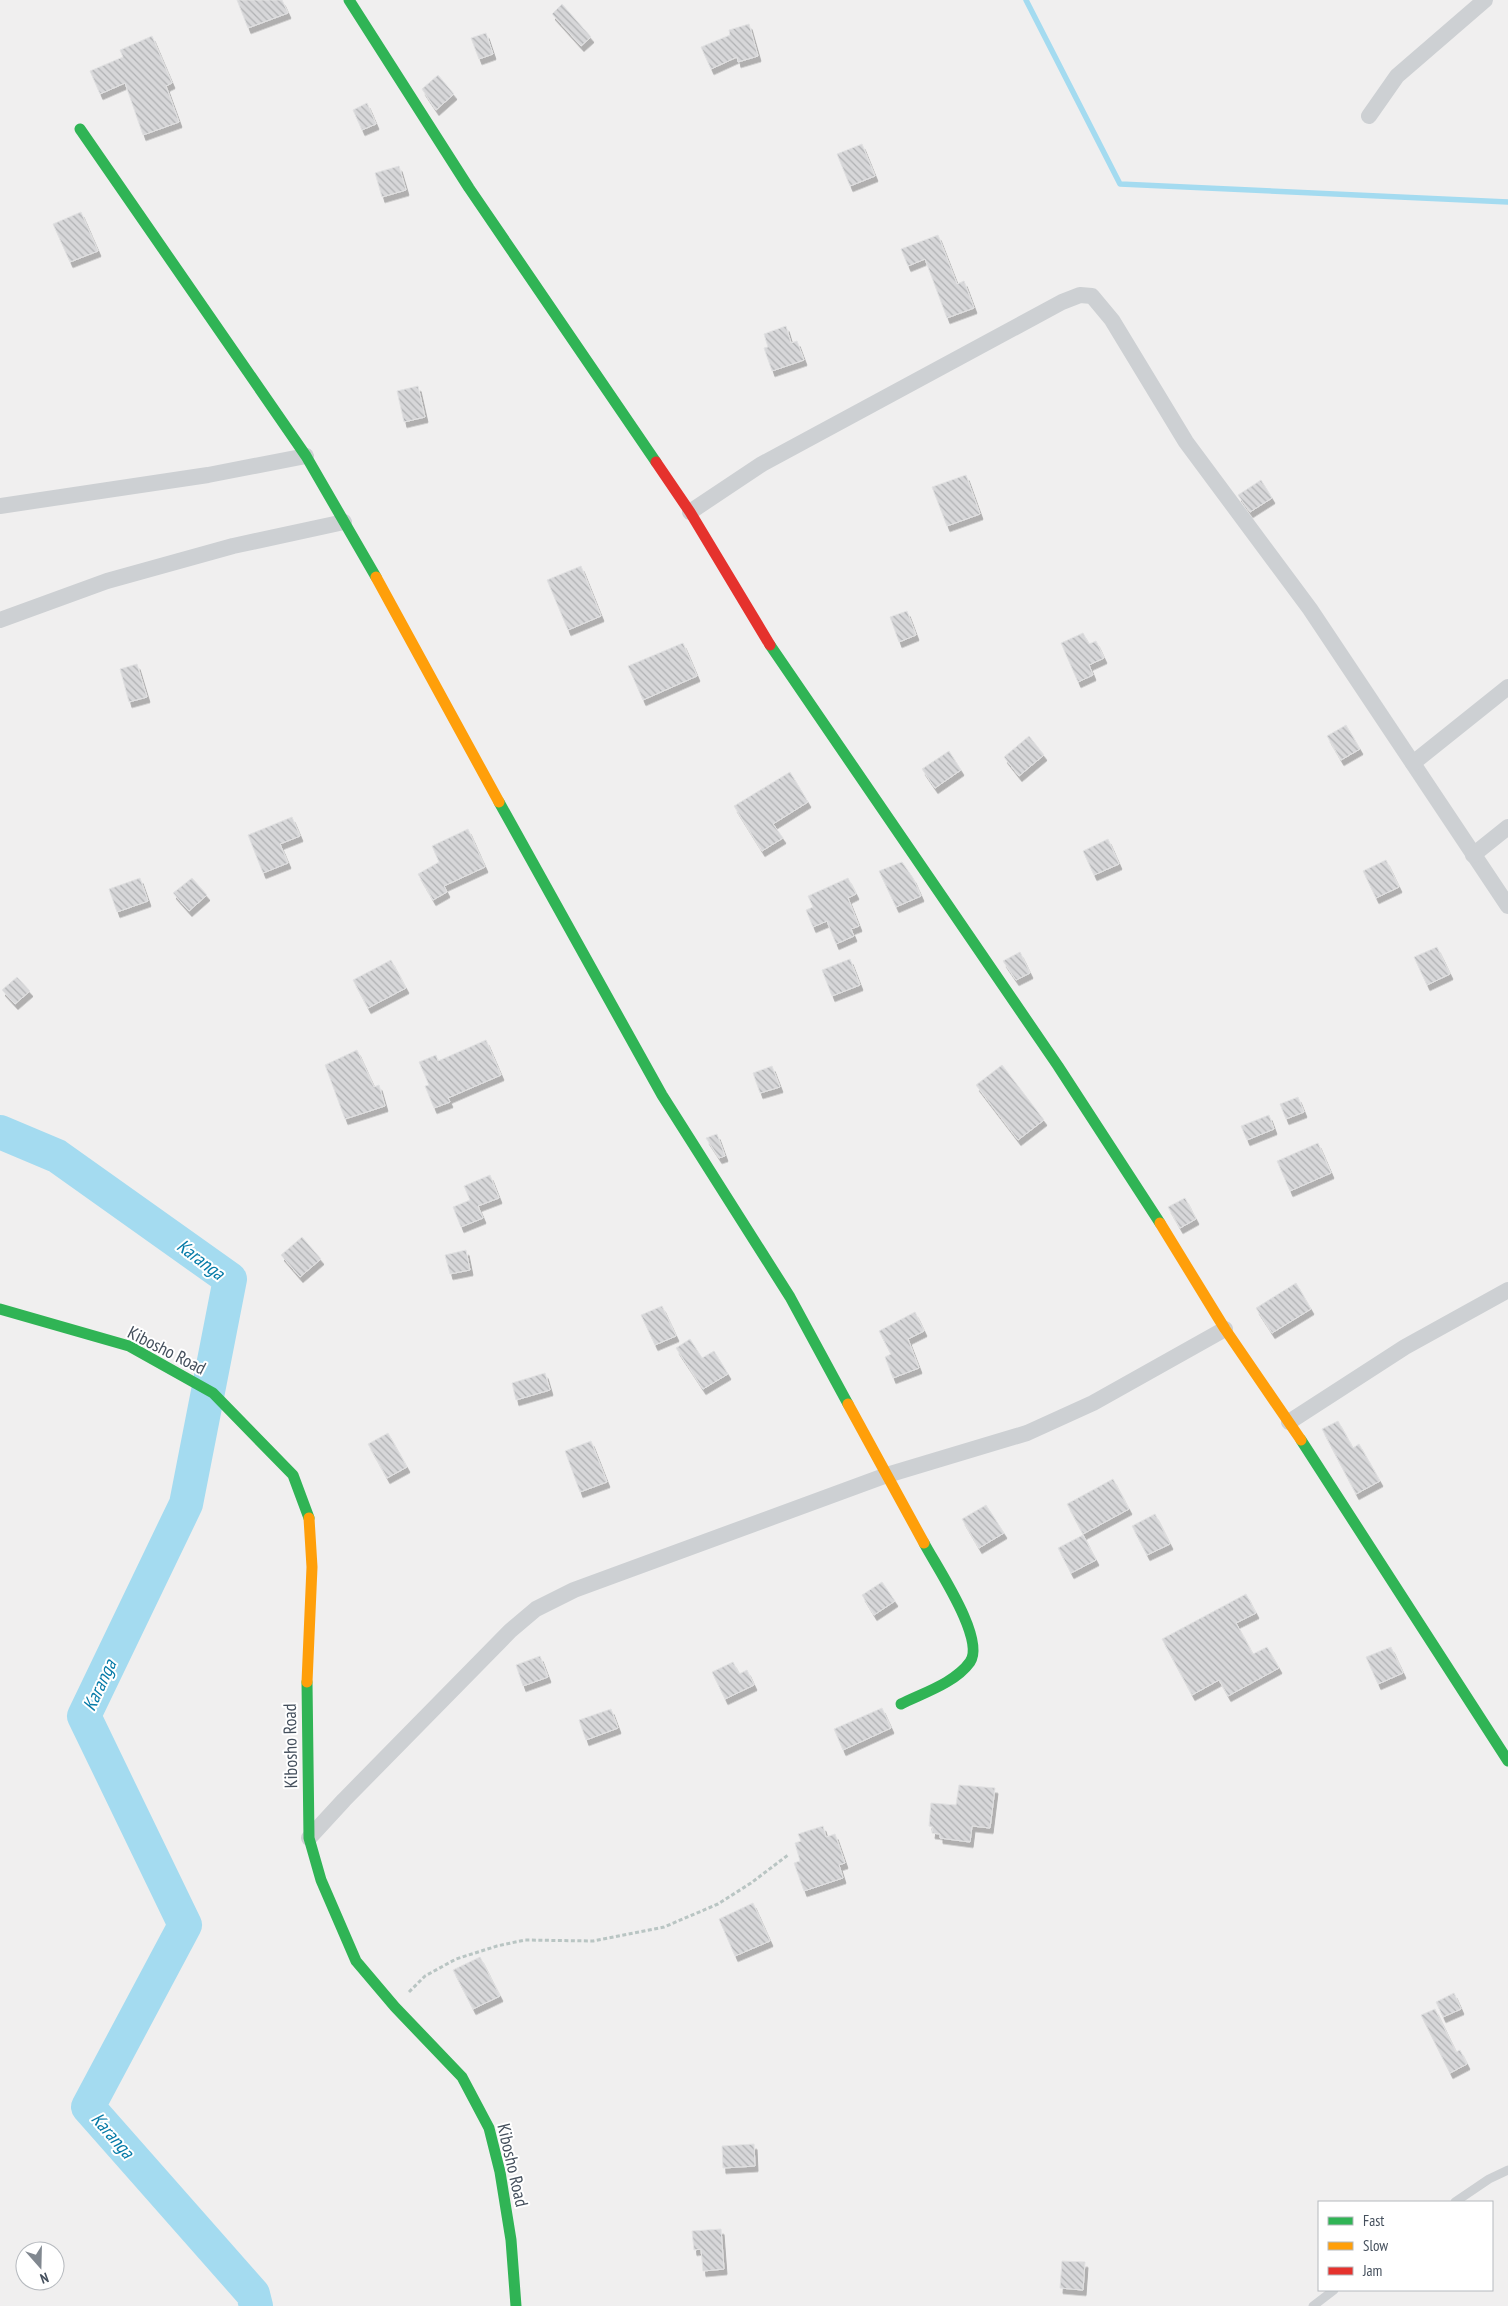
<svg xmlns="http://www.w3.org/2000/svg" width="1508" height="2306" font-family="'PT Sans Narrow',sans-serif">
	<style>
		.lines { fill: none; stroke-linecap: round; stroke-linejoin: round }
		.stream { stroke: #a4dbf0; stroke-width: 5.5 }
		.river { stroke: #a4dbf0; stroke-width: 34 }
		.building { fill: url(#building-back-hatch); stroke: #e1e1e2; filter: url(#shadow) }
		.path { stroke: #b9c5c3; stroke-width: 3; stroke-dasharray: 4 2.5; stroke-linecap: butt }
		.lane { stroke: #cdd0d3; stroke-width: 9 }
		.street { stroke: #cdd0d3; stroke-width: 16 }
		.fast { stroke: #30b455; stroke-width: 11 }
		.slow { stroke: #ff9f0a; stroke-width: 11 }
		.jam { stroke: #e5322d; stroke-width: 11 }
		.labels { text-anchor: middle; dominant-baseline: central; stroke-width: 4; stroke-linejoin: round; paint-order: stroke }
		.street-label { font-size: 18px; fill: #45505d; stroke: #fff }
		.water-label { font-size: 19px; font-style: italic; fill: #067ba8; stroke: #fff }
	</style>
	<defs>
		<pattern id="building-back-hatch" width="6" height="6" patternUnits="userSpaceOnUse" patternTransform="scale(1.25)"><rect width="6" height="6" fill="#d7d7d9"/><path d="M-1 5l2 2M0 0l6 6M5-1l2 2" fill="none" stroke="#b0b1b3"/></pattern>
		<filter id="shadow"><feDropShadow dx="3" dy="5.5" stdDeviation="0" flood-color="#0004"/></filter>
	</defs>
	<rect width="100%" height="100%" fill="#f0efef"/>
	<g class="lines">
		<!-- stream -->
		<polyline class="stream" points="1026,0 1120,184 1508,202"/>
		<!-- river -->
		<polyline class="river" points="0,1132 57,1156 230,1279 186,1504 84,1716 185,1925 88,2107 253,2294 256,2306"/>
	</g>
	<!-- building -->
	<g class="building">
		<polygon points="237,0 282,0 288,13 248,28"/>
		<polygon points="562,4 591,37 581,46 552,14"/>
		<polygon points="749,24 758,56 738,62 737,57 711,69 701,47 730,35 729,30"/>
		<polygon points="486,33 493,54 479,59 471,38"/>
		<polygon points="152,36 172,83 166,86 179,122 143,135 125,83 100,94 90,71 123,57 120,50"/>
		<polygon points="438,75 454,94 436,110 422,89"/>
		<polygon points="367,103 376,124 362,130 353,110"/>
		<polygon points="862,144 875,176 850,186 837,154"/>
		<polygon points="399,166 406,190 382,197 375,173"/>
		<polygon points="81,212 98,251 70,262 53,224"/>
		<polygon points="938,235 957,284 964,281 974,308 947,318 925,259 908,266 901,249"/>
		<polygon points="786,326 791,343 797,341 804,360 772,371 764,348 768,347 764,334"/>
		<polygon points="418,386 425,417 404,422 397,391"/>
		<polygon points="966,475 980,514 947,526 932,487"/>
		<polygon points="1261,480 1272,498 1250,512 1238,495"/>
		<polygon points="581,566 601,616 568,630 547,580"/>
		<polygon points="907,611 916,635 899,642 890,617"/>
		<polygon points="1083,633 1089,644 1096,641 1104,658 1089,665 1093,675 1078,682 1061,643"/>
		<polygon points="683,643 697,676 643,700 628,666"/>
		<polygon points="137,664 147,697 129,702 120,669"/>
		<polygon points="1346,725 1360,749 1341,760 1327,736"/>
		<polygon points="1029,736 1044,755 1019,776 1004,757"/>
		<polygon points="949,751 961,770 935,788 922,769"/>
		<polygon points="790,772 808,802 773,824 783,838 762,851 734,806"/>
		<polygon points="292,817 300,836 280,844 288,863 263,873 248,835"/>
		<polygon points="468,829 485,867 444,886 447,892 433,900 418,874 439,862 432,846"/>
		<polygon points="1108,839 1119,864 1094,875 1083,851"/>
		<polygon points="1386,860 1399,887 1376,898 1363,871"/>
		<polygon points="902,862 913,878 921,896 896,907 879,871"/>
		<polygon points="140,878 148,901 117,912 109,889"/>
		<polygon points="192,878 207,895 189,911 173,893"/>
		<polygon points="848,878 856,894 848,898 859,926 851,929 854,936 836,944 827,921 813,927 806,910 813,907 808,896"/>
		<polygon points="1437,947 1450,974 1427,985 1414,957"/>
		<polygon points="1020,952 1030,973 1016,980 1003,961"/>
		<polygon points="850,959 860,985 832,996 822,970"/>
		<polygon points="391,960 406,988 368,1008 353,980"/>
		<polygon points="17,977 30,991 15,1004 2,990"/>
		<polygon points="486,1040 501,1075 448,1098 450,1102 434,1108 425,1086 429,1085 419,1062 436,1055 438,1061"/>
		<polygon points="357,1050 374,1087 379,1085 385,1106 345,1119 325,1065"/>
		<polygon points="1002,1065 1044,1120 1018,1140 976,1085"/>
		<polygon points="772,1066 780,1087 760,1093 753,1073"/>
		<polygon points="1298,1097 1304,1112 1286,1119 1280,1104"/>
		<polygon points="1269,1115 1274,1129 1247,1140 1241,1126"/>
		<polygon points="717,1134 725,1156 719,1158 706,1138"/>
		<polygon points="1318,1143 1331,1173 1290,1191 1277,1161"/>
		<polygon points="490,1175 499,1198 478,1206 483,1218 461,1227 453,1207 470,1200 464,1186"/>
		<polygon points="1185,1198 1196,1219 1180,1228 1168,1207"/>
		<polygon points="302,1237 321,1259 300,1277 281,1255"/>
		<polygon points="466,1250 470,1270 450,1274 445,1255"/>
		<polygon points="1296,1283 1311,1309 1272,1333 1256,1308"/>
		<polygon points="662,1306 676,1336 655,1345 641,1315"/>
		<polygon points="915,1312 924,1331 908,1339 919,1368 893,1378 885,1357 891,1354 879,1331"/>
		<polygon points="690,1339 702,1358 714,1351 728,1374 703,1389 676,1348"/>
		<polygon points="545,1373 550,1390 516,1400 512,1383"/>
		<polygon points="1338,1421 1353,1448 1359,1444 1380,1481 1356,1494 1322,1429"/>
		<polygon points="388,1433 407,1467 387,1478 368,1444"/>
		<polygon points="591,1441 607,1482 580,1492 565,1451"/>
		<polygon points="1113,1479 1129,1509 1083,1534 1067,1504"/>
		<polygon points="986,1505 1004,1533 979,1548 962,1519"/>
		<polygon points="1155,1514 1170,1544 1147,1555 1132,1526"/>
		<polygon points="1083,1535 1096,1560 1071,1573 1058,1548"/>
		<polygon points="882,1582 895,1601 874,1615 862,1595"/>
		<polygon points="1246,1594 1256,1613 1236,1623 1253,1654 1267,1647 1279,1668 1228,1696 1219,1680 1192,1695 1162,1639"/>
		<polygon points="1391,1647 1403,1673 1378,1684 1366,1657"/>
		<polygon points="540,1656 548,1677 523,1686 516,1665"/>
		<polygon points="733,1662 739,1674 747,1670 754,1685 725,1699 712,1672"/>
		<polygon points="882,1708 891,1728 843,1750 834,1729"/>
		<polygon points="611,1709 618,1728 586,1740 579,1720"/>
		<polygon points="959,1785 995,1788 990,1828 972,1826 970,1842 940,1838 940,1834 932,1833 933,1827 929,1826 931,1803 956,1805"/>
		<polygon points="823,1826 826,1837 835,1834 845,1863 839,1865 843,1878 804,1891 794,1863 800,1861 795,1843 801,1841 798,1834"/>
		<polygon points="753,1903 770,1941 735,1956 719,1919"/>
		<polygon points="480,1957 500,1996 473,2009 453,1970"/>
		<polygon points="1454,1993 1461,2009 1443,2017 1436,2002"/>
		<polygon points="1435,2009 1456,2052 1460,2050 1467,2064 1450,2073 1421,2015"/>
		<polygon points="754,2144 755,2166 723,2168 722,2146"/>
		<polygon points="721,2229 724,2269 703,2271 701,2249 694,2250 692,2231"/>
		<polygon points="1062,2261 1085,2262 1083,2290 1060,2288"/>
	</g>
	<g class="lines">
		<!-- path -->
		<polyline class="path" points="409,1992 425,1976 456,1959 497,1946 525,1940 593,1941 664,1927 718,1904 751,1883 788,1855"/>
		<!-- lane -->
		<g class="lane">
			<polyline points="1455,2202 1489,2179 1508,2170"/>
			<polyline points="1313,2306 1334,2290"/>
		</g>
		<!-- street -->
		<g class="street">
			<polyline points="1369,116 1397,76 1485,0"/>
			<polyline points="0,506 208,475 306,456"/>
			<polyline points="690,512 762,464 1062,302 1080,295 1092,296 1112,320 1186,442 1310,609 1508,906"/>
			<polyline points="0,620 107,581 233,546 344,522"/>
			<polyline points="1413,763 1508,687"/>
			<polyline points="1473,855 1508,827"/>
			<polyline points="1289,1422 1405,1347 1508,1290"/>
			<polyline points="309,1838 344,1800 510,1631 536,1609 574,1590 887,1475 1027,1433 1093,1403 1225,1329"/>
		</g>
		<!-- fast -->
		<g class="fast">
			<polyline points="349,0 469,188 656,462"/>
			<polyline points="80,129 306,456 376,577"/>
			<polyline points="770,645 1058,1066 1160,1223"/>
			<polyline points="499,802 662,1095 790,1297 848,1404"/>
			<polyline points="0,1309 129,1346 213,1393 293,1475 309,1518"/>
			<polyline points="1301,1440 1508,1761"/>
			<polyline points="307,1682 309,1838 321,1880 356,1961 395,2007 462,2077 489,2128 500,2172 511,2240 516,2306"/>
			<path d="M901,1704c22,-11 54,-21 69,-42 16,-23 -34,-96 -46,-119"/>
		</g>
		<!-- slow -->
		<g class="slow">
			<polyline points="376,577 499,802"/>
			<polyline points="1160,1223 1225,1329 1301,1440"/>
			<polyline points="848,1404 924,1543"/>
			<polyline points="307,1682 312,1567 309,1518"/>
		</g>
		<!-- jam -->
		<polyline class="jam" points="656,462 690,512 770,645"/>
	</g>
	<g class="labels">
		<!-- street labels -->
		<g class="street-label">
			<text transform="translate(167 1350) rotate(27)">Kibosho Road</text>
			<text transform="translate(290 1746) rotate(-91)">Kibosho Road</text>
			<text transform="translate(513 2165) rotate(77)">Kibosho Road</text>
		</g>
		<!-- water labels -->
		<g class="water-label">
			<text transform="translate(201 1259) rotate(37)">Karanga</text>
			<text transform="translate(99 1685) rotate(-65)">Karanga</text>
			<text transform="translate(113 2135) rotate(49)">Karanga</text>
		</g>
	</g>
	<!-- legend -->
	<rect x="1318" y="2201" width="175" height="90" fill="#ffffff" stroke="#b5b9be"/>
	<rect x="1328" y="2217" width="25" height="8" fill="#30b455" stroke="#b5b9be"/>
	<text x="1363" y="2226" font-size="15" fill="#45505d">Fast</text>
	<rect x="1328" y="2242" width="25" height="8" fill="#ff9f0a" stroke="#b5b9be"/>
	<text x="1363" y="2251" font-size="15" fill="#45505d">Slow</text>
	<rect x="1328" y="2267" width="25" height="8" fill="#e5322d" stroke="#b5b9be"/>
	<text x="1363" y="2276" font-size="15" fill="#45505d">Jam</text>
	<!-- north arrow -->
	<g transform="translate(40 2266) rotate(160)"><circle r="24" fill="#ffffff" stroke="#b5b9be"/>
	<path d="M0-4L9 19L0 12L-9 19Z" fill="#818890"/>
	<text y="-8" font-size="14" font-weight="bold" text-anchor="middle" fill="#45505d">N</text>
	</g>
</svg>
